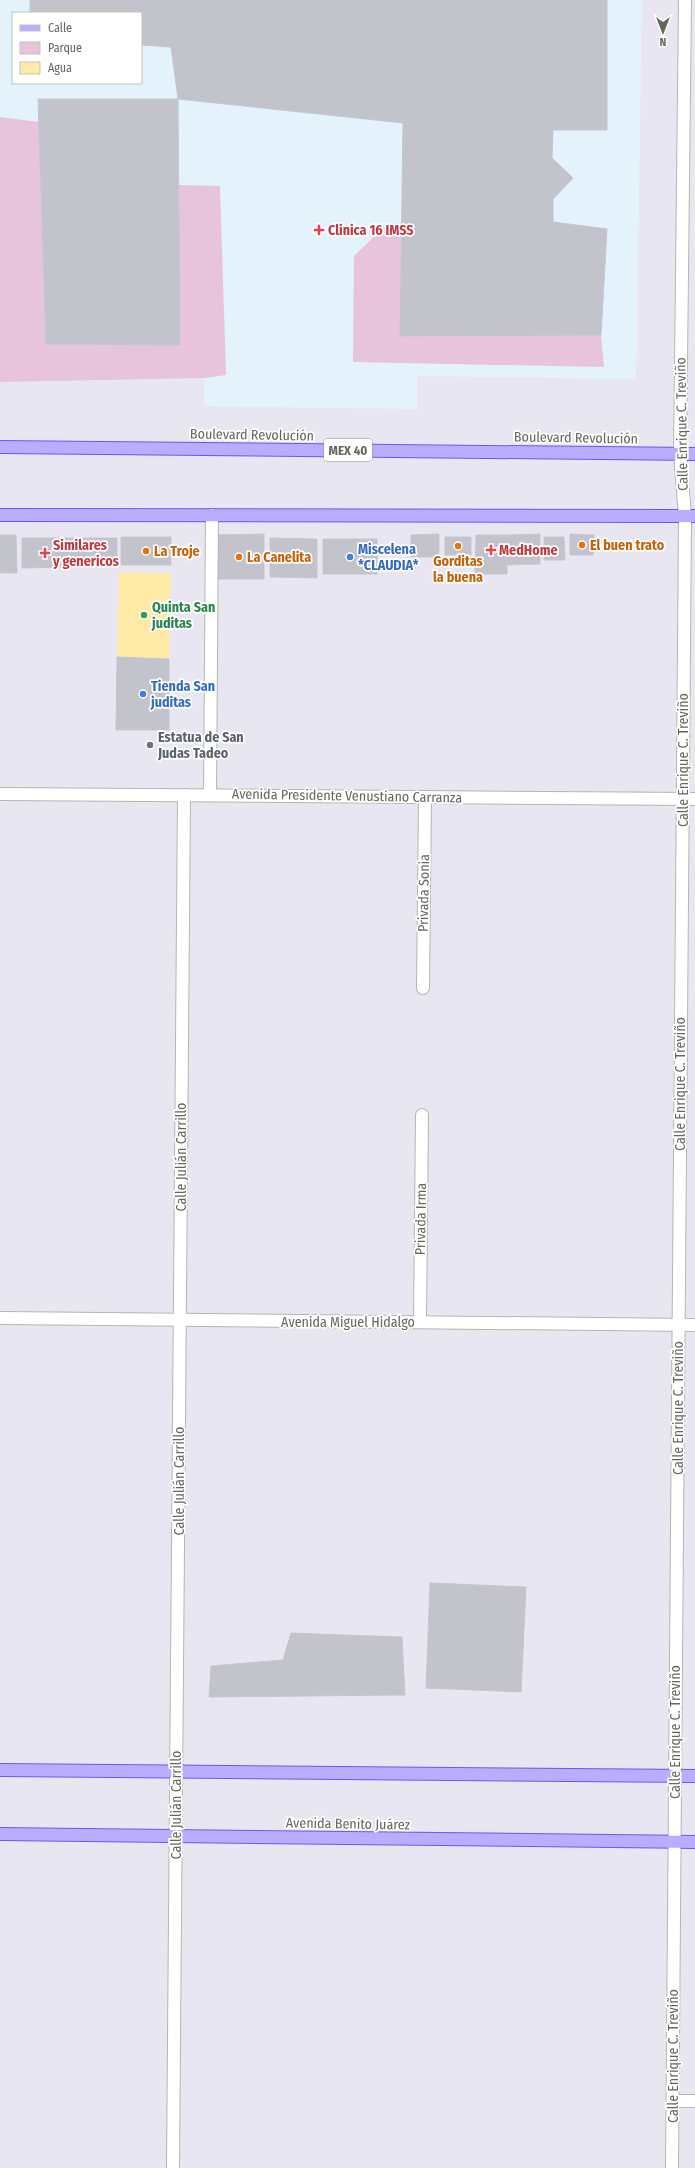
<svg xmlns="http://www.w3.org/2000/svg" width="695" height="2168" font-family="'Fira Sans Condensed',sans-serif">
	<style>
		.medical { fill: #e4f2fc; fill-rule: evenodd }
		.green { fill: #e8c3dc }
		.water { fill: #ffeaa8 }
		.building { fill: #c3c3cc; stroke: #c5c5d6 }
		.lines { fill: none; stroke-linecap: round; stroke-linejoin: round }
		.minor-casing { stroke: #b6b6af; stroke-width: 14 }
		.major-casing { stroke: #615bf5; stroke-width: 14 }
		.minor { stroke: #fff; stroke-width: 12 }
		.major { stroke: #baadff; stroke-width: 12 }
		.health-dot { fill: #e0444e; stroke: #fff; stroke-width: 1.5 }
		.food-dot { fill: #e8710a; stroke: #fff; stroke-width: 1.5 }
		.shop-dot { fill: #3f7fe0; stroke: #fff; stroke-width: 1.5 }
		.leisure-dot { fill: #2e9e5b; stroke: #fff; stroke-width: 1.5 }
		.worship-dot { fill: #6b7280; stroke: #fff; stroke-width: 1.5 }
		.labels { text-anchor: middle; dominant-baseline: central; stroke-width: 3.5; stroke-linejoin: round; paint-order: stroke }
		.shield { fill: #fff; stroke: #95948e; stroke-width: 1 }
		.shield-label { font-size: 13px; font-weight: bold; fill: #67665e }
		.health-label { font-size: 14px; font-weight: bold; fill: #be3a42; stroke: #fff; text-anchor: start }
		.street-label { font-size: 14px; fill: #67665e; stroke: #fff }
		.food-label { font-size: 14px; font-weight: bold; fill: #c56008; stroke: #fff; text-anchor: start }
		.shop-label { font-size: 14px; font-weight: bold; fill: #366cbe; stroke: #fff; text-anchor: start }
		.leisure-label { font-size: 14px; font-weight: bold; fill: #27864d; stroke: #fff; text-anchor: start }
		.worship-label { font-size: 14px; font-weight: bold; fill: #5b616d; stroke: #fff; text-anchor: start }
	</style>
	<rect width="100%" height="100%" fill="#e8e7f1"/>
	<!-- medical -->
	<path class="medical" d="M0,0h642l-6,379 -219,-3v33l-213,-3v-28l-204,2zM13,13h128v70h-128z"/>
	<!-- green -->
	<g class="green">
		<polygon points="0,117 39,122 46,344 180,345 178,185 220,186 226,375 205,378 0,382"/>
		<polygon points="388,223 402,223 601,335 604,367 353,362 354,256"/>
	</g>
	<!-- water -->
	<polygon class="water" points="119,572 171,573 169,659 117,657"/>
	<!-- building -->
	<g class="building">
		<polygon points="30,0 607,0 607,130 553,130 552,158 573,178 553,199 553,222 607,229 601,335 400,336 403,123 178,99 171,47 141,45 141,13 30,13"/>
		<polygon points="38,99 178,99 180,345 46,344"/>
		<polygon points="264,534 264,579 213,579 213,535"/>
		<polygon points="439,534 439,557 411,557 411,535"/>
		<polygon points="540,534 540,564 507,565 507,535"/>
		<polygon points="570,534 594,535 593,555 570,555"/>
		<polygon points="0,535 16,535 17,573 0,573"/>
		<polygon points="476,535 507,535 507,574 475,574"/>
		<rect x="121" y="537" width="50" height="28"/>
		<rect x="445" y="537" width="26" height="18"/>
		<polygon points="544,537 564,537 565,560 544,560"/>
		<polygon points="22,538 69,538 69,567 22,568"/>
		<polygon points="69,538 117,538 117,566 69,567"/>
		<polygon points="270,538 317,539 317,578 270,577"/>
		<rect x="323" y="539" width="54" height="35"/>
		<polygon points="117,657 169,659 169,730 116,730"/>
		<polygon points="430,1583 526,1587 521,1692 426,1688"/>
		<polygon points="291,1633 402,1637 405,1695 209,1697 211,1666 283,1660"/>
	</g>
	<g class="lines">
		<!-- minor casing -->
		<g class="minor-casing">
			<g id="minor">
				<polyline points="0,794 695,799"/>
				<polyline points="210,795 212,515"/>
				<polyline points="423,988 425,797"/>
				<polyline points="0,1318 695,1325"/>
				<polyline points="420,1322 422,1115"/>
				<polyline points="673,2101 695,2101"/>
				<polyline points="173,2168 184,795"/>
				<polyline points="672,2168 685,516 680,454 685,0"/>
			</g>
		</g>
		<!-- major casing -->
		<g class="major-casing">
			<g id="major">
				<polyline points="0,447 695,454"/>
				<polyline points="0,515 695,516"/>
				<polyline points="0,1770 695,1776"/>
				<polyline points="0,1834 695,1842"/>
			</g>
		</g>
		<!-- minor -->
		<use href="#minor" class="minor"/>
		<!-- major -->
		<use href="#major" class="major"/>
	</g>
	<!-- markers -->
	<g class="health-dot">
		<path d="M317 224h4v4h4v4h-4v4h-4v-4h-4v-4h4z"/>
		<path d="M489 544h4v4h4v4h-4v4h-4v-4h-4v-4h4z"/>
		<path d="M43 547h4v4h4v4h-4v4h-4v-4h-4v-4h4z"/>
	</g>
	<g class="food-dot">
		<circle cx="582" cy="545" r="4"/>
		<circle cx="458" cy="546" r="4"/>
		<circle cx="146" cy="551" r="4"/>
		<circle cx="239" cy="557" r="4"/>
	</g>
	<g class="shop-dot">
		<circle cx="350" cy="557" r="4"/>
		<circle cx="143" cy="694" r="4"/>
	</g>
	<circle class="leisure-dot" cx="144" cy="615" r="4"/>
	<circle class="worship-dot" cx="150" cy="745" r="4"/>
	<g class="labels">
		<!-- shield labels -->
		<rect class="shield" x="324" y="439" width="48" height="22" rx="3"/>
		<g class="shield-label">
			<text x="348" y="450">MEX 40</text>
		</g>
		<!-- health labels -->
		<g class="health-label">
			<text x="328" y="230">Clinica 16 IMSS</text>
			<text x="53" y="545">Similares<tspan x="53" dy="16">y genericos</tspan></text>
			<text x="499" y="550">MedHome</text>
		</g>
		<!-- street labels -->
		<g class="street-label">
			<text transform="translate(682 424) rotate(-91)">Calle Enrique C. Treviño</text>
			<text transform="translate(252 435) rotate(1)">Boulevard Revolución</text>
			<text transform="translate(576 438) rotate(1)">Boulevard Revolución</text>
			<text transform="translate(683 760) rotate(-90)">Calle Enrique C. Treviño</text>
			<text transform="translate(347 796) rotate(1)">Avenida Presidente Venustiano Carranza</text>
			<text transform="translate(424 893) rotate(-89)">Privada Sonia</text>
			<text transform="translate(680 1084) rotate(-90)">Calle Enrique C. Treviño</text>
			<text transform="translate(181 1157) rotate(-90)">Calle Julián Carrillo</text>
			<text transform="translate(421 1219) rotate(-89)">Privada Irma</text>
			<text x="348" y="1322">Avenida Miguel Hidalgo</text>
			<text transform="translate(678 1408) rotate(-90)">Calle Enrique C. Treviño</text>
			<text transform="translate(179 1481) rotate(-90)">Calle Julián Carrillo</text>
			<text transform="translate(675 1732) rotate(-90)">Calle Enrique C. Treviño</text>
			<text transform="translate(176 1805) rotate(-90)">Calle Julián Carrillo</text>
			<text transform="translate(348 1824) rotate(1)">Avenida Benito Juárez</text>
			<text transform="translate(673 2056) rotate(-90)">Calle Enrique C. Treviño</text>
		</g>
		<!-- food labels -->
		<g class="food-label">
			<text x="590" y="545">El buen trato</text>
			<text x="154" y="551">La Troje</text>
			<text x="247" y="557">La Canelita</text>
			<text x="458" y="561" text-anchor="middle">Gorditas<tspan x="458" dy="16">la buena</tspan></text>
		</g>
		<!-- shop labels -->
		<g class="shop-label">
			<text x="358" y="549">Miscelena<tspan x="358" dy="16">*CLAUDIA*</tspan></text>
			<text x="151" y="686">Tienda San<tspan x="151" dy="16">juditas</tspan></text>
		</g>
		<!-- leisure labels -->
		<g class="leisure-label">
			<text x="152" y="607">Quinta San<tspan x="152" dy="16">juditas</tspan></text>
		</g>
		<!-- worship labels -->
		<g class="worship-label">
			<text x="158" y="737">Estatua de San<tspan x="158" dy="16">Judas Tadeo</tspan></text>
		</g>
	</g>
	<!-- legend -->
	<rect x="12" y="12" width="130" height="72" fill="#ffffff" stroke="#c2c2bf"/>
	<rect x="20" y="25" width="20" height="6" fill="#baadff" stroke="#c2c2bf"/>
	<text x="48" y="32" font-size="12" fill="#67665e">Calle</text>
	<rect x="20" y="42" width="20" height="12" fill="#e8c3dc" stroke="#c2c2bf"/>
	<text x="48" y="52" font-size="12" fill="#67665e">Parque</text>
	<rect x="20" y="62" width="20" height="12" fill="#ffeaa8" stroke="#c2c2bf"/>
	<text x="48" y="72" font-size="12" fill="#67665e">Agua</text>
	<!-- north arrow -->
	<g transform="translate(663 32) rotate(180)" stroke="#ffffff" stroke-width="3" paint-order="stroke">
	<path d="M0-3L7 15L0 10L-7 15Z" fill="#67665e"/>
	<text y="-6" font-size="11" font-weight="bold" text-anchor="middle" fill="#67665e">N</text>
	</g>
</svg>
